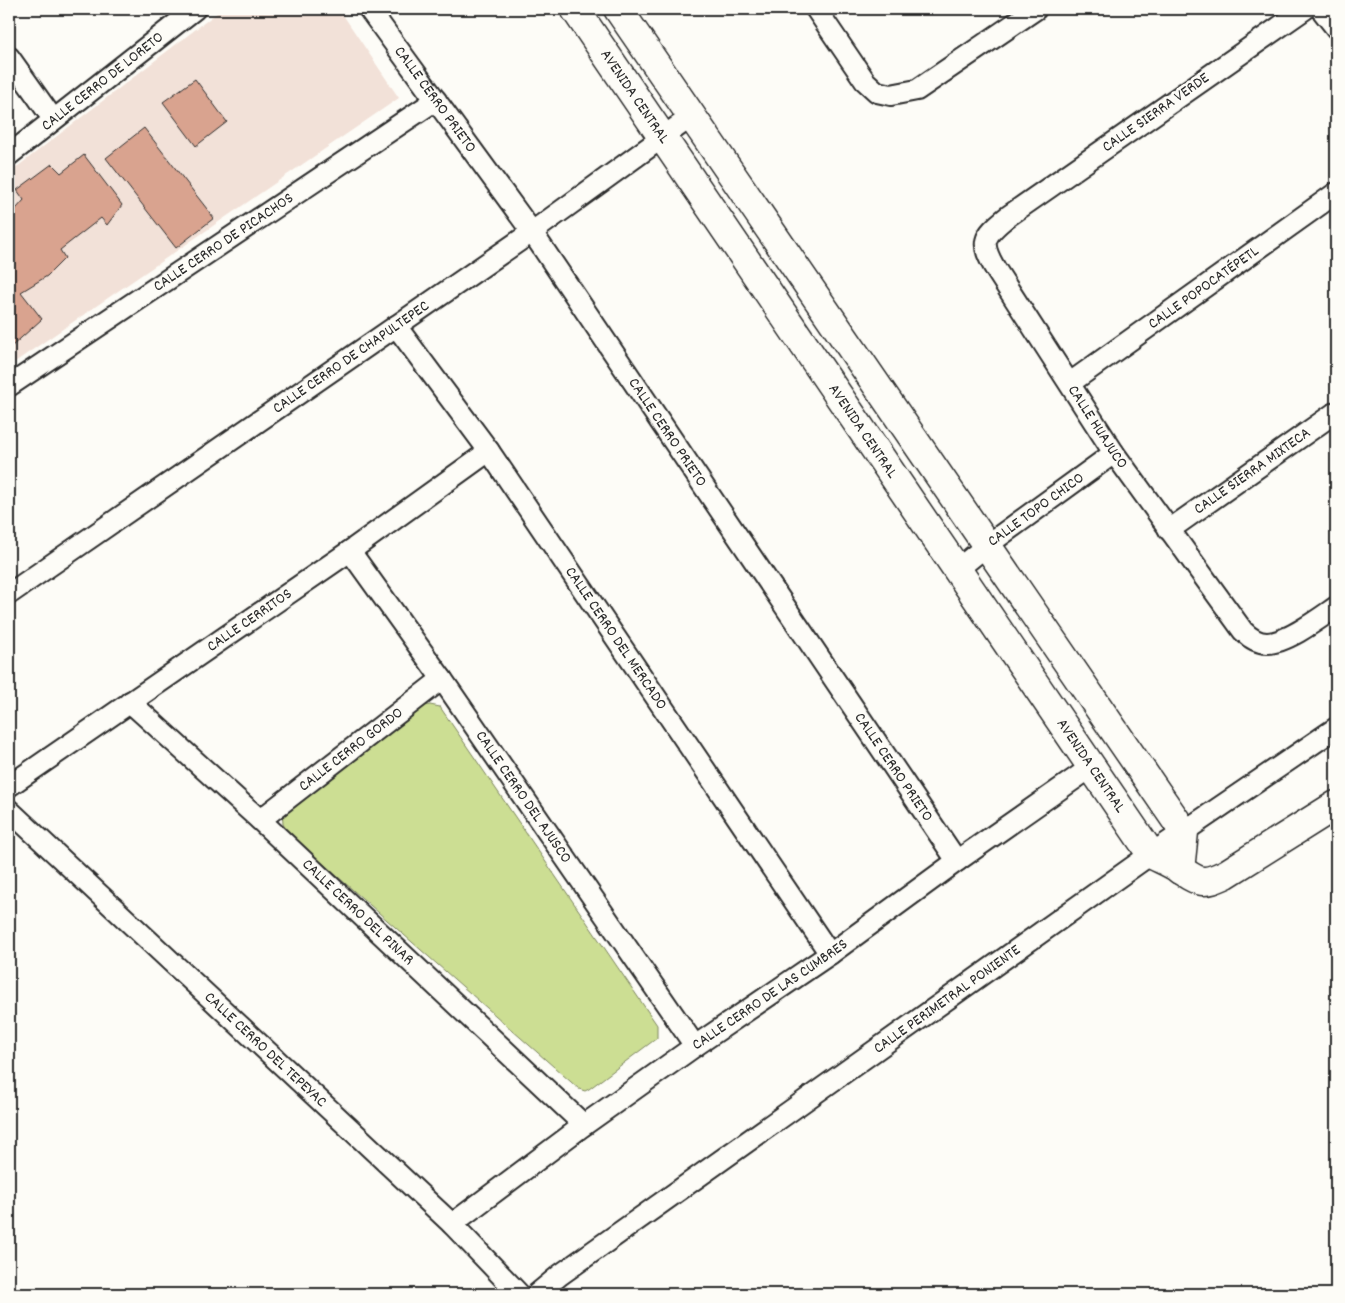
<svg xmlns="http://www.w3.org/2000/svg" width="1345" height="1303" font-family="Dekko,sans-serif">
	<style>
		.built { fill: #f2e1d8 }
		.green { fill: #ccde93; stroke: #7c845f }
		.building { fill: #d9a38f; stroke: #2b2b2b }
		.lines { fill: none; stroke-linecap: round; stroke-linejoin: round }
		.street-casing { stroke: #2b2b2b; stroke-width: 24 }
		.secondary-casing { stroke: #2b2b2b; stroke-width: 31 }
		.street { stroke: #fdfcf7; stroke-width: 20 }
		.secondary { stroke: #fdfcf7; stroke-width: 28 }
		.labels { text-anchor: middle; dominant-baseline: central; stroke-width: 5; stroke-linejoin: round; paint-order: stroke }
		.street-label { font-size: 16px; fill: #2b2b2b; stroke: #fdfcf7 }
	</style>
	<rect width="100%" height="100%" fill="#fdfcf7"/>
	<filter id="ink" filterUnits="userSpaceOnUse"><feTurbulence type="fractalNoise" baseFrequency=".02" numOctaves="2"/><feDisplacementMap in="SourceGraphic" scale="10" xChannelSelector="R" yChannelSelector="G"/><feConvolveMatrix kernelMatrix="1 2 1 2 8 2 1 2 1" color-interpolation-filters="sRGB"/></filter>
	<g filter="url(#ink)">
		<!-- built -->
		<polygon class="built" points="222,9 339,9 399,98 9,366 9,173"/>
		<!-- green -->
		<polygon class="green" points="430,705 440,707 657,1025 657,1038 589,1089 585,1091 579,1089 287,832 283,824 282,811 423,706"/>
		<!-- building -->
		<g class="building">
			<polygon points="195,79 227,122 196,146 163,102"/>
			<polygon points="144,128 214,218 176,248 106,158"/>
			<polygon points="84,155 122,205 107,225 101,218 60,250 65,258 47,276 21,292 42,319 11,347 9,343 9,217 24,200 17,190 52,164 61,173"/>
		</g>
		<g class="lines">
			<!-- street casing -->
			<g class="street-casing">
				<g id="street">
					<path id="s1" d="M369,9l163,223 425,629"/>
					<polyline points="816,9 865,81 877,92 891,95 917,90 1036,9"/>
					<path id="s2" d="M1305,9l-298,208c-25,20 -27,26 -11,53l118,183 129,178c6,6 14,12 24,12 20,0 53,-25 69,-36"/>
					<polyline points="1321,9 1336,28"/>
					<polyline points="9,57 53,119"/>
					<path id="s3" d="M9,155l186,-146"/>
					<path id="s4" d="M396,326l93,125 341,503"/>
					<path id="s5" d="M1070,383l266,-190"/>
					<path id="s6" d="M9,386l427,-286"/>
					<path id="s7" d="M1169,530l167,-118"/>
					<path id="s8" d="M350,551l92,128 253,367"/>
					<path id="s9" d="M958,569l28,-23 128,-93"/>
					<path id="s10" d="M9,594l523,-362 160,-116"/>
					<path id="s11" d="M130,702l130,118 324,305"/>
					<path id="s12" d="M9,786l341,-235 139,-100"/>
					<path id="s13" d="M9,810l443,414 67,70"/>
					<path id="s14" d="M260,820l182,-141"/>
					<path id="s15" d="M452,1224l132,-99 111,-79 135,-92 127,-93 133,-93"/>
					<path id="s16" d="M537,1294l23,-19 591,-421 185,-126"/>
				</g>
			</g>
			<!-- secondary casing -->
			<g class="secondary-casing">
				<g id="secondary">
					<path id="s17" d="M575,9l576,845c9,5 20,9 28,15 21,14 24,16 47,5l110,-69"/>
					<polyline points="618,9 1184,832 1180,870"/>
				</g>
			</g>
			<!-- street -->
			<use href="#street" class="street"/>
			<!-- secondary -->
			<use href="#secondary" class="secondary"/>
		</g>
	</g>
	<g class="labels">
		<!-- street labels -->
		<g class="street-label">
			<text stroke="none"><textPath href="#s3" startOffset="119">CALLE CERRO DE LORETO</textPath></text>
			<text stroke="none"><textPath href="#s17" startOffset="106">AVENIDA CENTRAL</textPath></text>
			<text stroke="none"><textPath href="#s1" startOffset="112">CALLE CERRO PRIETO</textPath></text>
			<text transform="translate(1156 113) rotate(-35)">CALLE SIERRA VERDE</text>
			<text stroke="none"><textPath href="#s6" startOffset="258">CALLE CERRO DE PICACHOS</textPath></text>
			<text stroke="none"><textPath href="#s5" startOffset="164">CALLE POPOCATÉPETL</textPath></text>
			<text stroke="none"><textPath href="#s10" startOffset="416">CALLE CERRO DE CHAPULTEPEC</textPath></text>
			<text stroke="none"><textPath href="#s2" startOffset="614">CALLE HUAJUCO</textPath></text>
			<text stroke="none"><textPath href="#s17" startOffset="511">AVENIDA CENTRAL</textPath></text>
			<text stroke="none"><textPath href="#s1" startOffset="518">CALLE CERRO PRIETO</textPath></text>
			<text stroke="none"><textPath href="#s7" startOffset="102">CALLE SIERRA MIXTECA</textPath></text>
			<text stroke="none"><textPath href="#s9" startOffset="98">CALLE TOPO CHICO</textPath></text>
			<text stroke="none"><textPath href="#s12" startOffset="292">CALLE CERRITOS</textPath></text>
			<text stroke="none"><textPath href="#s4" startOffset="382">CALLE CERRO DEL MERCADO</textPath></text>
			<text stroke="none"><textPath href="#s14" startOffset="115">CALLE CERRO GORDO</textPath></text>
			<text stroke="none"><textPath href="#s17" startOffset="916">AVENIDA CENTRAL</textPath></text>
			<text stroke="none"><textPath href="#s1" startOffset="922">CALLE CERRO PRIETO</textPath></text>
			<text stroke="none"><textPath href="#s8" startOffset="301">CALLE CERRO DEL AJUSCO</textPath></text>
			<text stroke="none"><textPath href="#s11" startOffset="310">CALLE CERRO DEL PINAR</textPath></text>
			<text stroke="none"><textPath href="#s15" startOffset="392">CALLE CERRO DE LAS CUMBRES</textPath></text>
			<text stroke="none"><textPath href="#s16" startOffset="505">CALLE PERIMETRAL PONIENTE</textPath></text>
			<text stroke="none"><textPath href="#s13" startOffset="351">CALLE CERRO DEL TEPEYAC</textPath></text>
		</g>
	</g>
	<!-- margin -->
	<rect width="1345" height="1303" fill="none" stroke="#fdfcf7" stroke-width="30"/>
	<rect x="15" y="15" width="1315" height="1273" fill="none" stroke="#2b2b2b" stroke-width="2" filter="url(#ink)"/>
</svg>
